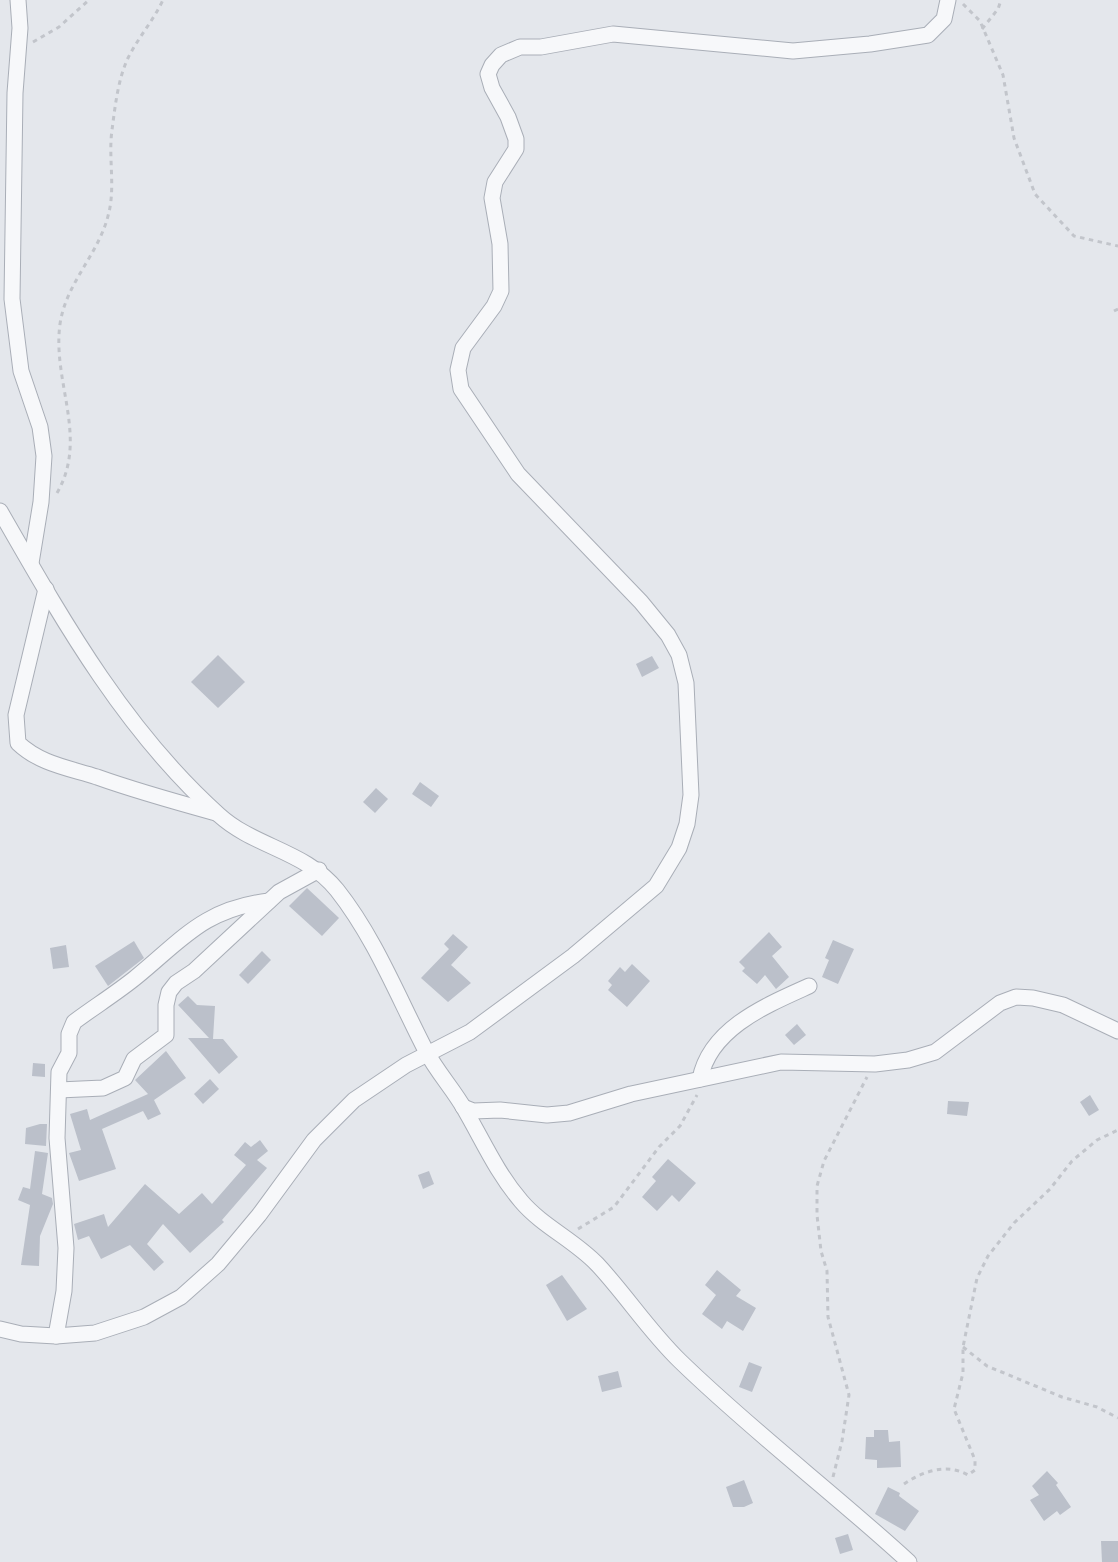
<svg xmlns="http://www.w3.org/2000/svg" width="1118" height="1562" font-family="Quicksand,sans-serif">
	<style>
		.building { fill: #bbc0ca }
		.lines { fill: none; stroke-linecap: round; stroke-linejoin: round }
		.minor-casing { stroke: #a9aeb7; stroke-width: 17 }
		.path { stroke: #c2c5cb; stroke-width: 3; stroke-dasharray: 4.5 4.5; stroke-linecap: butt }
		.minor { stroke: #f7f8fa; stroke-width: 15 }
	</style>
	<rect width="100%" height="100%" fill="#e4e7ec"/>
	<!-- building -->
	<g class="building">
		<polygon points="218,655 245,682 218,708 191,682"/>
		<polygon points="652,656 659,668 642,677 636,664"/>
		<polygon points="420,782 439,796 431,807 412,794"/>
		<polygon points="376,788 388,799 375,813 363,802"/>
		<polygon points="307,888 339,918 322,936 289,906"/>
		<polygon points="769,932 782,947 772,956 789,977 776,989 765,975 757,984 742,971 745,968 739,962"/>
		<polygon points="453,934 468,947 451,965 471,983 448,1002 421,978 449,949 444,944"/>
		<polygon points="833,940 854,949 838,984 822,977 829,960 825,958"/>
		<polygon points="134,941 144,958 108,986 95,966"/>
		<polygon points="66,945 69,967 53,969 50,948"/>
		<polygon points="262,951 271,960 248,984 239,975"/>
		<polygon points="632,964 650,981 627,1007 608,990 612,985 608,981 620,967 625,972"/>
		<polygon points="188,996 197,1005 215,1006 213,1039 223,1039 238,1057 219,1074 188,1038 209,1038 178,1005"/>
		<polygon points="797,1024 806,1035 794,1045 785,1035"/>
		<polygon points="166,1051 186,1078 154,1100 161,1114 148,1120 143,1111 102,1129 116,1169 79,1181 69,1153 81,1150 70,1114 87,1109 90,1120 148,1094 135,1080"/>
		<polygon points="33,1063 45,1064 45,1077 32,1076"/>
		<polygon points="210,1079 219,1089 203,1104 194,1094"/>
		<polygon points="1090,1095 1099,1110 1089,1116 1080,1102"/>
		<polygon points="948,1101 969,1102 967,1116 947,1114"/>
		<polygon points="40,1124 47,1124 46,1146 25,1144 26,1128"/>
		<polygon points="260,1140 268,1151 257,1160 267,1168 222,1220 224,1222 190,1253 163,1224 147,1244 164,1262 154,1271 130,1245 101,1259 89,1236 78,1240 74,1224 104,1214 108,1227 145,1184 179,1214 202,1193 212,1204 246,1165 234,1155 245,1142 251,1147"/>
		<polygon points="35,1151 48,1153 42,1194 52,1198 53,1204 40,1236 39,1266 21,1265 30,1205 18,1200 23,1187 30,1189"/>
		<polygon points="668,1159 696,1183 679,1202 672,1195 657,1211 642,1197 656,1181 652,1177"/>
		<polygon points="429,1171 434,1184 423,1189 418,1175"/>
		<polygon points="717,1270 741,1290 736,1296 756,1308 743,1331 727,1321 722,1329 702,1314 716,1295 705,1285"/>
		<polygon points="562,1275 587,1309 567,1321 546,1285"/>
		<polygon points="749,1362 762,1367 752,1392 739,1387"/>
		<polygon points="618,1371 622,1387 602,1392 598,1376"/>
		<polygon points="874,1430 888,1430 889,1442 900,1441 901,1467 877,1468 877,1460 865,1459 866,1437 874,1437"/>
		<polygon points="1047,1471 1058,1483 1056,1485 1071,1507 1060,1515 1057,1511 1044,1521 1030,1500 1039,1495 1032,1486"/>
		<polygon points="744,1480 753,1503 744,1507 733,1507 726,1487"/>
		<polygon points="888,1487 900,1493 899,1496 919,1511 905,1531 875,1514"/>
		<polygon points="848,1534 853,1550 840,1554 835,1538"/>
		<polygon points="1101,1541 1118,1541 1118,1562 1102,1562"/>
	</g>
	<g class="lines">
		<!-- minor casing -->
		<g class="minor-casing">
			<g id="minor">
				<polyline points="18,0 20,28 15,93 12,299 21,371 40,427 44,456 41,502 31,563"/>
				<path d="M0,511c62,108 124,219 219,304 35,32 87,36 118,75 38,48 61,107 89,161 11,21 28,39 39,59 18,31 32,63 56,91 21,25 53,39 76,63 29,31 52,67 83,97 73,71 154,132 229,201"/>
				<path d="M46,589l-30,126 2,28c22,21 51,25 79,34 39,14 79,25 119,36"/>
				<path d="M700,1079c10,-51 67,-74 109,-93"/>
				<polyline points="59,1090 103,1088 125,1078 134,1059 166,1035 166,1005 169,992 176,983 194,971 279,892 319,870"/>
				<polyline points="463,1107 473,1111 500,1110 547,1115 569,1113 631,1094 781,1062 875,1064 908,1060 935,1052 1000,1003 1016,997 1033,998 1063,1005 1118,1031"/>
				<polyline points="0,1329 21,1334 56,1336 95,1333 144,1317 181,1297 218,1264 259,1215 314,1140 354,1100 406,1065 470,1032 573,956 656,886 679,848 687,824 691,795 686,683 679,655 668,635 641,602 518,474 461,389 458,370 463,348 494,306 501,291 500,244 492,198 495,182 516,149 516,139 508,117 492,88 488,74 492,65 501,55 520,47 541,47 613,34 793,51 870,44 928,35 944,19 948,0"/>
				<path d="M56,1336l8,-45 2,-43 -9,-110 2,-66 10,-19v-19l5,-12c20,-15 41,-28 61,-44 47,-38 68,-69 134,-77"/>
			</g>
		</g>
		<!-- path -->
		<g class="path">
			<polyline points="963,4 980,21 1003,75 1014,138 1035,194 1074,236 1118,246"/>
			<polyline points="982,29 998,9 1001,0"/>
			<polyline points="33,42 59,27 89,0"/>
			<polyline points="1114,311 1118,309"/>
			<path d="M57,493c32,-55 -5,-111 3,-169 6,-41 38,-69 48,-108 8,-28 0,-58 4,-86 3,-23 6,-51 16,-72 10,-20 25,-37 35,-58"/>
			<polyline points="578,1229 614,1207 659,1147 680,1126 697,1095"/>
			<polyline points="963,1347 987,1366 1062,1397 1097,1407 1118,1418"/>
			<polyline points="833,1477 842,1441 849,1395 828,1317 827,1271 821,1251 817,1215 817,1186 824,1161 867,1077"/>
			<path d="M904,1484c19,-13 43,-21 64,-9l7,-5v-10l-21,-51 9,-36v-26l14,-69 11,-22 26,-33 36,-34 22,-28 25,-21 21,-10"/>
		</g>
		<!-- minor -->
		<use href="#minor" class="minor"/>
	</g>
</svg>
